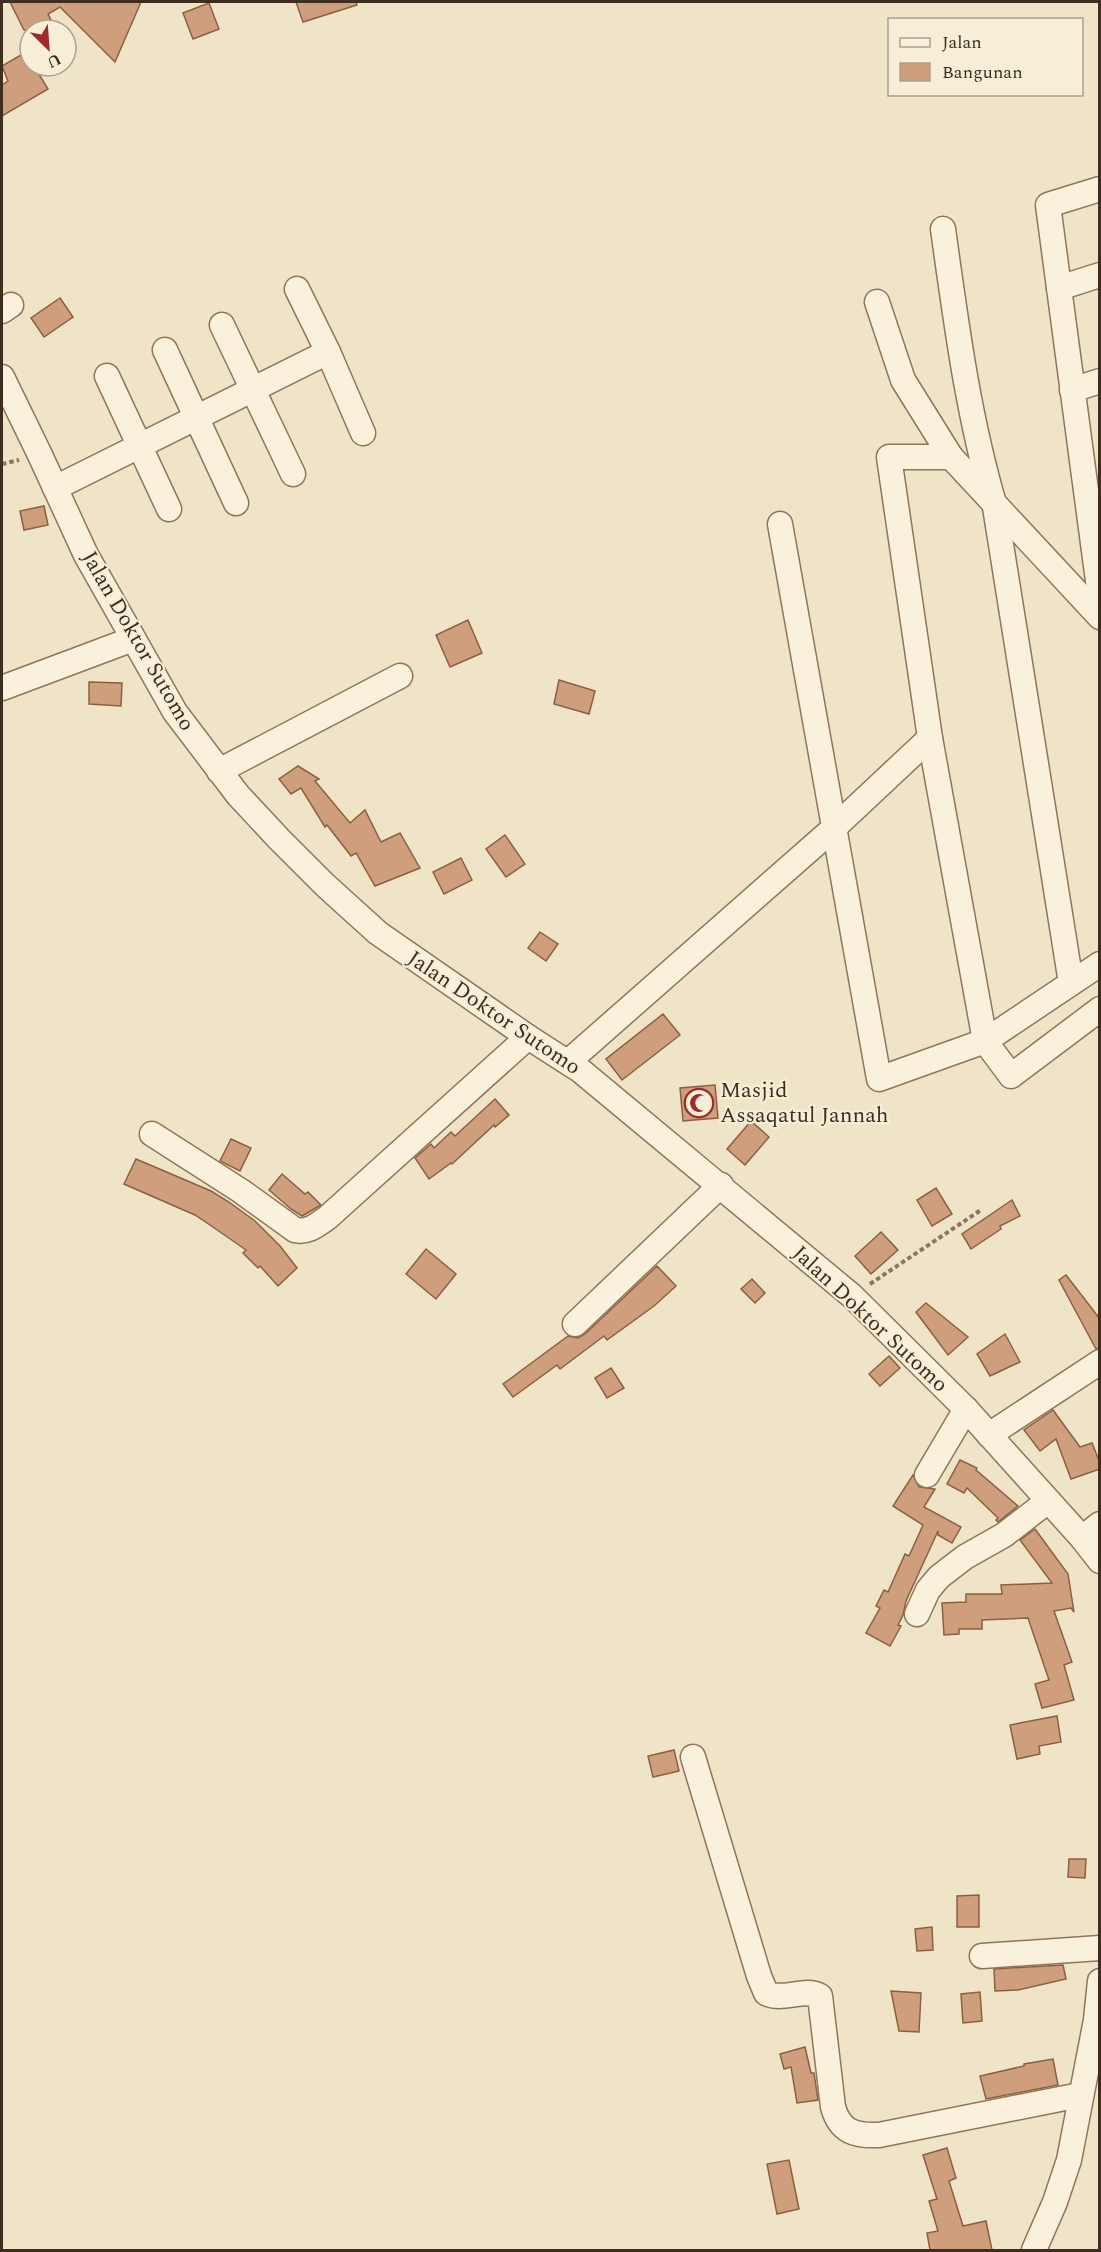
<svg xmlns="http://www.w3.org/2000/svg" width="1101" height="2252" font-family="Spectral,serif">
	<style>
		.building { fill: #cf9f7d; stroke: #8d5f41; stroke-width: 1.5 }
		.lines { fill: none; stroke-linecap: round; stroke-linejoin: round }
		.minor-casing { stroke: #8d765c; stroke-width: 27 }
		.path { stroke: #8d765c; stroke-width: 4; stroke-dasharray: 4.5 3; stroke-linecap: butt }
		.minor { stroke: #faf1dc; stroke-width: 24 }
		.labels { text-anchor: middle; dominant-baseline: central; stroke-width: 4.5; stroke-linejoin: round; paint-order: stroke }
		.street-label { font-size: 22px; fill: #3d2e20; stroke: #f7eed8 }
		.poi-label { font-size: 22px; fill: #3d2e20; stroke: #f7eed8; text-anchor: start }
	</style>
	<rect width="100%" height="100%" fill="#f0e4c8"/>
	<!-- building -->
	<g class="building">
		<polygon points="10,2 141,2 115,62 60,7 48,14 56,30 24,30"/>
		<polygon points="296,2 356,2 357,5 303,22"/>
		<polygon points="209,3 219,29 193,39 183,13"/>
		<polygon points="26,52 30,58 30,66 34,66 48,89 2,116 2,85 8,81 2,66"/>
		<polygon points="60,298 73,317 44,337 31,318"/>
		<polygon points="44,506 48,525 24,530 20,511"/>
		<polygon points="468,620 482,653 450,667 436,635"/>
		<polygon points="559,680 595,691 589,714 554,704"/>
		<polygon points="89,682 122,683 121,706 89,704"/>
		<polygon points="298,766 319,779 315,781 350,823 365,810 381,842 400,833 420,868 375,886 356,853 351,856 327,825 325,827 301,788 291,794 279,779"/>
		<polygon points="505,835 525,864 506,877 486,849"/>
		<polygon points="461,858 472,880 444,894 433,872"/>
		<polygon points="540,932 558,944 546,961 528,948"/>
		<polygon points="663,1014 680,1035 622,1080 606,1059"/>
		<polygon points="715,1085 718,1118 683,1121 680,1088"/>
		<polygon points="495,1099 509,1115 495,1127 494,1125 452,1164 451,1163 429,1179 415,1158 431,1144 434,1148 451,1132 455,1136"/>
		<polygon points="751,1121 769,1137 745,1165 727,1149"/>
		<polygon points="231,1139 251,1148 240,1171 220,1161"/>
		<polygon points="136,1159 211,1191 229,1202 255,1221 280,1246 297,1268 278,1286 260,1266 258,1268 243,1253 246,1250 210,1225 195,1215 124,1184"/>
		<polygon points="282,1174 305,1194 308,1192 321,1205 302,1216 291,1209 269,1190"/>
		<polygon points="936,1188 952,1214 932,1226 917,1200"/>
		<polygon points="1012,1200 1020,1216 1000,1226 1001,1229 971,1249 962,1234"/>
		<polygon points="881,1232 898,1250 871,1274 855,1256"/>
		<polygon points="426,1249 456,1274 436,1299 406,1274"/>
		<polygon points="657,1266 676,1286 654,1306 607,1340 604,1336 560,1369 557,1365 513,1397 503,1384 568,1336 578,1338 585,1334"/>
		<polygon points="1066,1275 1100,1319 1100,1348 1096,1349 1059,1280"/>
		<polygon points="752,1279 765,1293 755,1303 741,1289"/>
		<polygon points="926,1303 968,1337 948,1355 916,1312"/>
		<polygon points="1005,1334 1020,1362 990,1376 977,1354"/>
		<polygon points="889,1356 900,1368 880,1386 869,1374"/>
		<polygon points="611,1368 624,1388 607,1398 595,1378"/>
		<polygon points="1053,1410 1080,1447 1092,1443 1100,1463 1100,1469 1071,1479 1056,1439 1040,1451 1024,1430"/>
		<polygon points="960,1460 977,1468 976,1470 1018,1506 998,1522 996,1520 998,1518 967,1488 964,1493 947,1484"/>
		<polygon points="913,1475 919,1487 935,1489 924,1507 961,1527 952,1543 938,1535 938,1531 906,1601 903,1615 898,1625 901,1626 890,1646 866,1633 880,1608 876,1606 884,1590 888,1592 905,1554 909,1556 923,1525 893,1506"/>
		<polygon points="1035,1529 1068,1574 1074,1612 1071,1608 1054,1611 1072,1662 1064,1665 1074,1700 1042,1708 1035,1684 1049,1680 1028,1618 982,1620 982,1629 959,1629 959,1634 944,1635 942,1603 966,1602 966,1594 1002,1594 1001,1585 1052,1583 1020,1540"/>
		<polygon points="1057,1716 1061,1742 1039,1746 1040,1754 1017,1759 1010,1725"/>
		<polygon points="674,1750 679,1771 653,1777 648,1756"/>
		<polygon points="1069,1859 1086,1859 1085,1878 1068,1877"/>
		<polygon points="979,1895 979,1927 957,1927 957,1896"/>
		<polygon points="932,1927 933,1950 917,1951 915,1929"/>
		<polygon points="1063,1965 1066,1979 1018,1990 995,1991 994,1969"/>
		<polygon points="891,1991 921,1993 919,2032 899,2031"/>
		<polygon points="980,1992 982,2021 963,2023 961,1994"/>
		<polygon points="805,2047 811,2073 814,2073 818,2100 797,2103 791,2067 784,2069 780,2054"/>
		<polygon points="1053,2059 1058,2085 986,2099 980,2076 1024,2066 1024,2064"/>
		<polygon points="947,2148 956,2178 949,2181 963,2226 986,2221 992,2250 930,2250 927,2233 938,2231 929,2201 937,2199 923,2155"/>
		<polygon points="789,2160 799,2209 777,2214 767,2164"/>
	</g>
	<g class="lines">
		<!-- minor casing -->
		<g class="minor-casing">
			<g id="minor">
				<polyline points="1100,189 1048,205 1100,596"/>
				<path d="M943,229c13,93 25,187 52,278l76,476"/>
				<polyline points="1059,288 1100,275"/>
				<polyline points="877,302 903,380 951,457 1100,617"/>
				<polyline points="2,311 11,305"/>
				<polyline points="222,325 293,474"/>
				<polyline points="165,350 236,503"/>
				<polyline points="328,352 363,433"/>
				<polyline points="107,376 169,509"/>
				<polyline points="2,377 40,455 86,555 175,712 238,795 279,839 325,885 378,933 528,1037 581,1071 852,1296 966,1409 1082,1538 1100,1561"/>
				<polyline points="1072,390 1100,381"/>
				<polyline points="951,457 889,457 930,738 985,1041 1011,1076 1100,1009"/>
				<polyline points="55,488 328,352 297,289"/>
				<polyline points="780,524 879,1079 985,1041 1100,964"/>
				<polyline points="2,688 133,639"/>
				<polyline points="219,771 400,676"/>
				<polyline points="568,1062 834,828 930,738"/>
				<path d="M152,1134l89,57 54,39c13,3 22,-5 32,-12l201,-181"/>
				<polyline points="575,1324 721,1185"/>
				<polyline points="989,1435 1100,1362"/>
				<polyline points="927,1475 966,1409"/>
				<polyline points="1082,1538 1100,1524"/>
				<polyline points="917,1614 928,1590 939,1577 965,1557 1004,1535 1048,1501"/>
				<path d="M693,1757l66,219 7,17c16,9 39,-6 54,3l13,111c7,25 22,29 46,28l201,-40"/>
				<polyline points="982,1956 1100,1948"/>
				<polyline points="1034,2250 1055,2202 1069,2160 1096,2020 1100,1981"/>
			</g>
		</g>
		<!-- path -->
		<g class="path">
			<polyline points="2,464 19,460"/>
			<polyline points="870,1284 981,1210"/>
		</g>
		<!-- minor -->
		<use href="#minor" class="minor"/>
	</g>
	<!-- icons -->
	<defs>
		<g id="mosque-ring" transform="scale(1.5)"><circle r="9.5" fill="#f7eed8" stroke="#9e2a2b" stroke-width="1.5"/><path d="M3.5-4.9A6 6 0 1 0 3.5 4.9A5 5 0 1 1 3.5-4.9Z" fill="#9e2a2b"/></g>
	</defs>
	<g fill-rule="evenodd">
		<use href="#mosque-ring" x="699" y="1103"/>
	</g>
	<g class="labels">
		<!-- street labels -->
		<g class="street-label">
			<text transform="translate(138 641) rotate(60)">Jalan Doktor Sutomo</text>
			<text transform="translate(494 1013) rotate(34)">Jalan Doktor Sutomo</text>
			<text transform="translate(870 1319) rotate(43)">Jalan Doktor Sutomo</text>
		</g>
		<!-- poi labels -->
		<g class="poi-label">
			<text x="720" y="1090">Masjid<tspan x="720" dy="25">Assaqatul Jannah</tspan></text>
		</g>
	</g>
	<!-- border -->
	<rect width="1101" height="2252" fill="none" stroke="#3d2e20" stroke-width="6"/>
	<!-- legend -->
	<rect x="888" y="18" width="195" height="78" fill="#f7eed8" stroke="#ada18e" stroke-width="1.5"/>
	<rect x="900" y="38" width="30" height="9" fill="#faf1dc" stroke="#ada18e" stroke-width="1.5"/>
	<text x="942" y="48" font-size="18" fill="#3d2e20">Jalan</text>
	<rect x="900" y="63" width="30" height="18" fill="#cf9f7d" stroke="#ada18e" stroke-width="1.5"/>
	<text x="942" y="78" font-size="18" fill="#3d2e20">Bangunan</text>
	<!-- north arrow -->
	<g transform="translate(48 48) rotate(155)"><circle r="28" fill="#f7eed8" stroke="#ada18e" stroke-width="1.5"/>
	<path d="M0-4.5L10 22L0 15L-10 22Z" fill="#9e2a2b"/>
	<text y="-9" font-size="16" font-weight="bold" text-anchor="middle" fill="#3d2e20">U</text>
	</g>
</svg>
